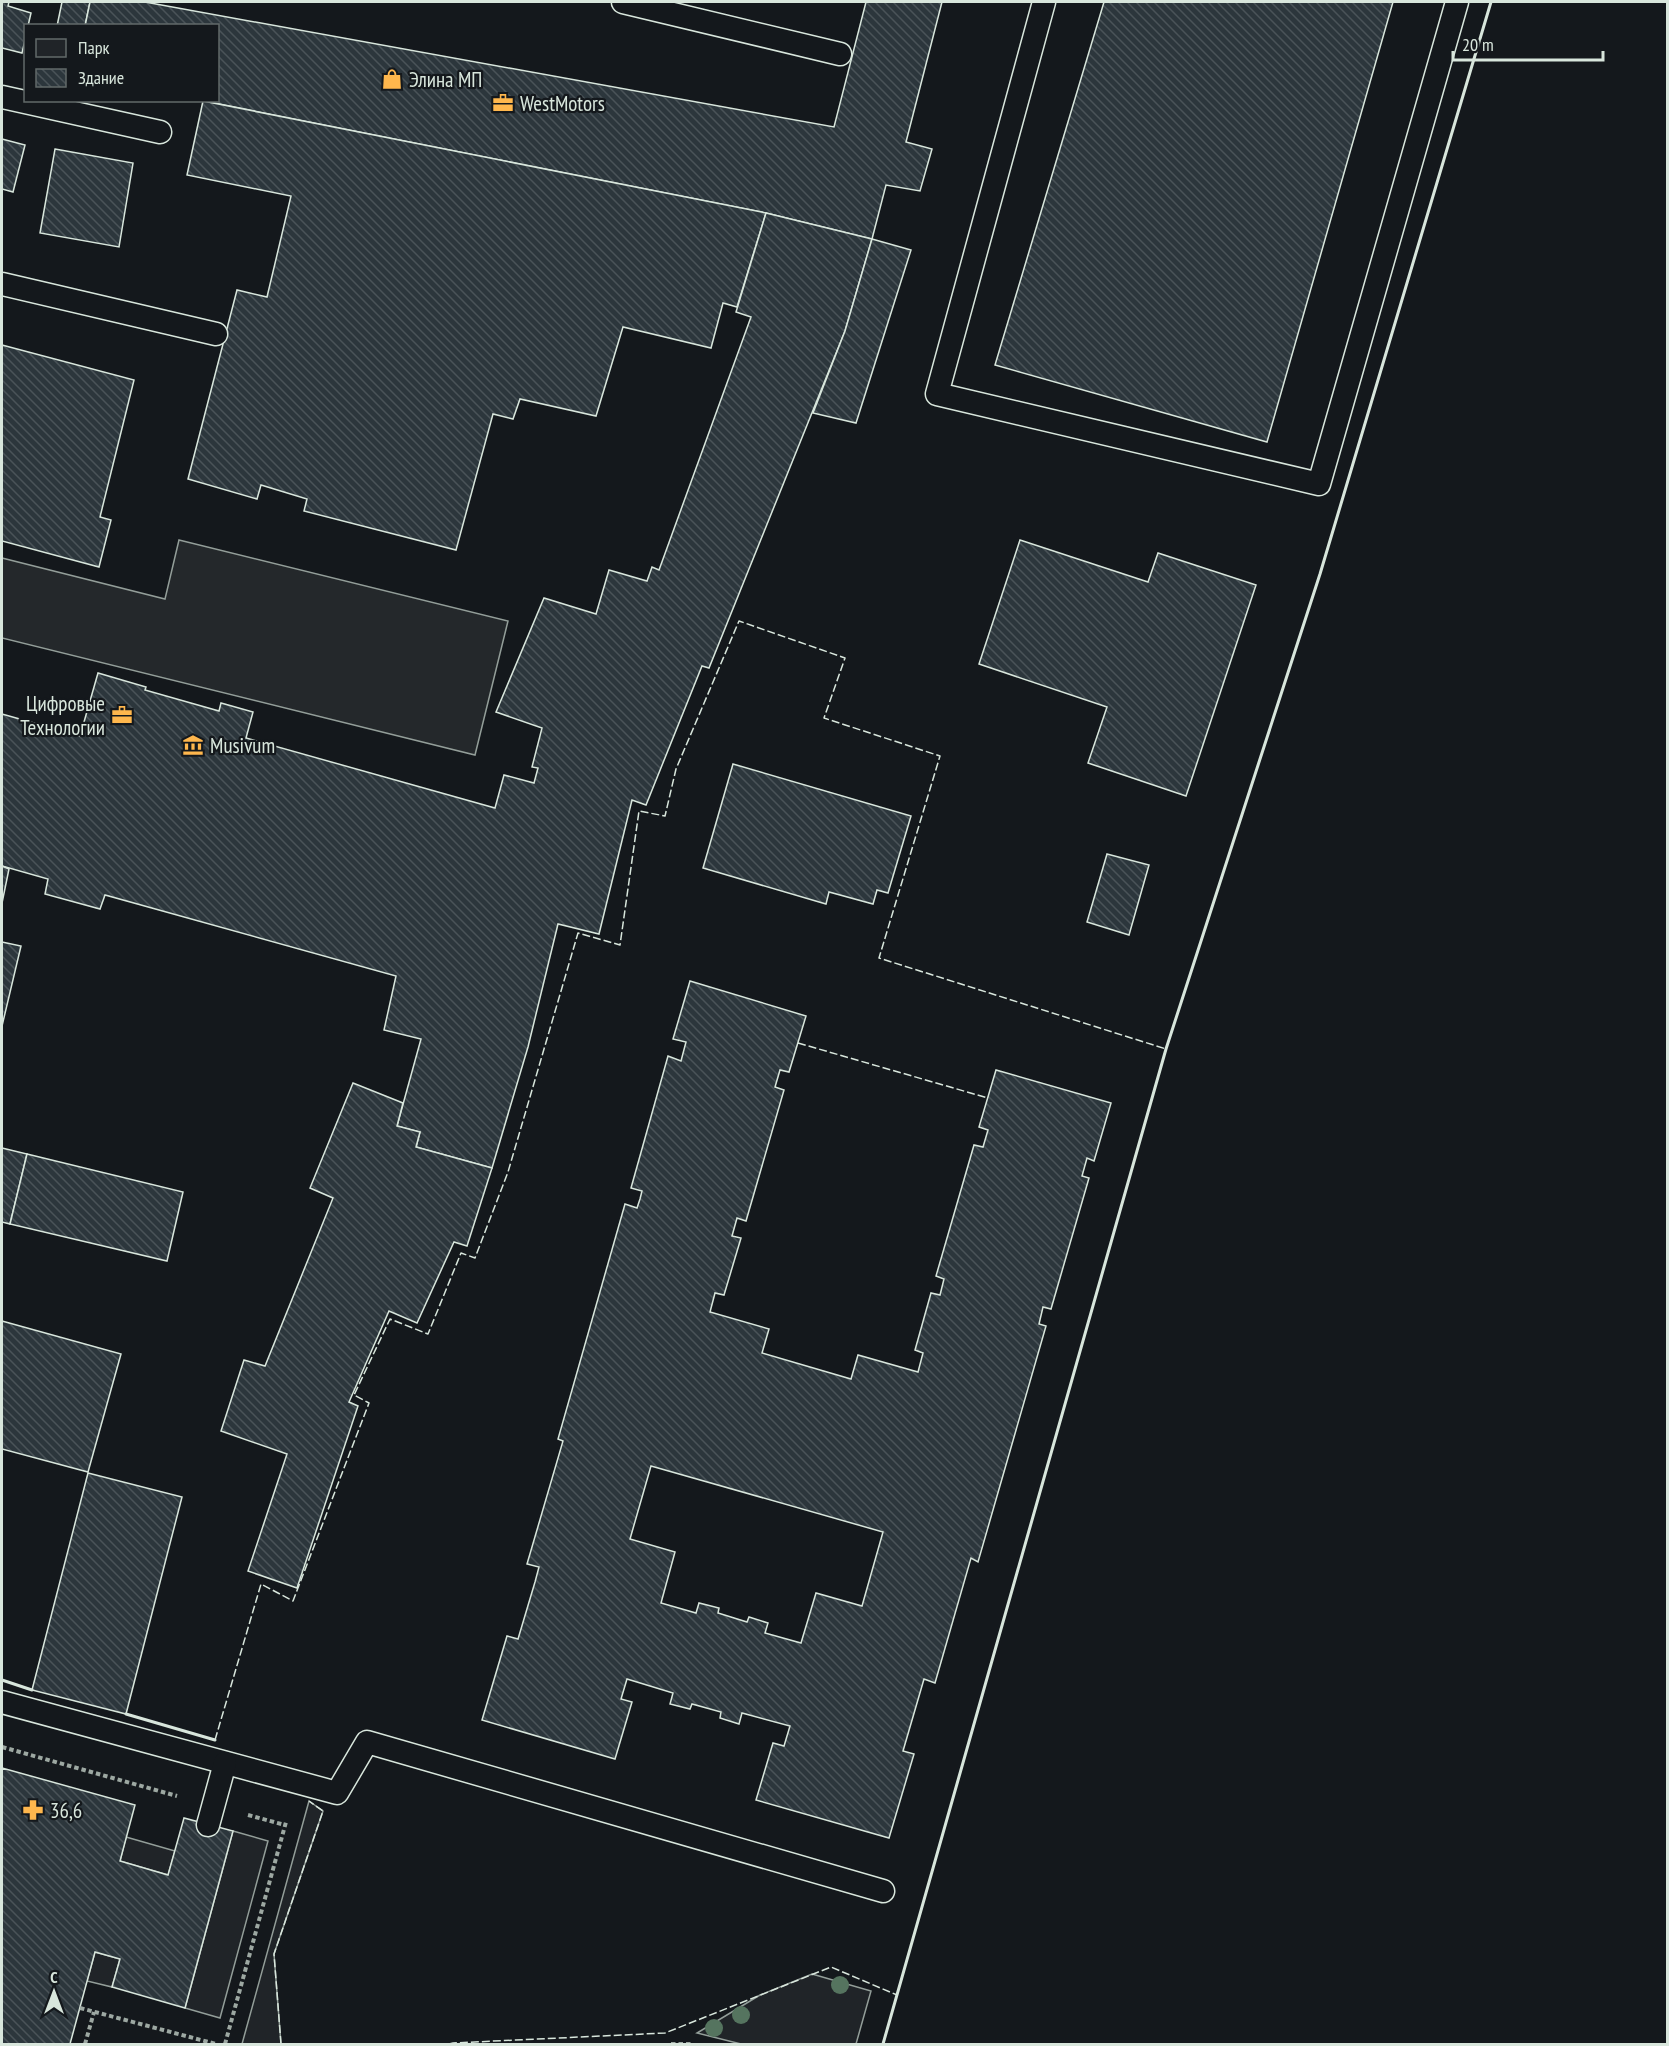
<svg xmlns="http://www.w3.org/2000/svg" width="1669" height="2046" font-family="'PT Sans Narrow',sans-serif">
	<style>
		.green { fill: #202428; stroke: #939e99; stroke-width: 1.5 }
		.parking { fill: #24282b; stroke: #939e99; stroke-width: 1.5 }
		.building { fill: url(#building-back-hatch); stroke: #d8e6dc; stroke-width: 1.5; fill-rule: evenodd }
		.lines { fill: none; stroke-linecap: round; stroke-linejoin: round }
		.service-casing { stroke: #d8e6dc; stroke-width: 25 }
		.path { stroke: #9da8a2; stroke-width: 4; stroke-dasharray: 4.5 3; stroke-linecap: butt }
		.service { stroke: #14181c; stroke-width: 22 }
		.fence { stroke: #d8e6dc; stroke-width: 1.5; stroke-dasharray: 8 3; stroke-linecap: butt }
		.wall { stroke: #d8e6dc; stroke-width: 3 }
		.tree { fill: #55745f }
		.labels { text-anchor: middle; dominant-baseline: central; stroke-width: 4.5; stroke-linejoin: round; paint-order: stroke }
		.poi-label { font-size: 21px; fill: #d8e6dc; stroke: #14181c; text-anchor: start }
	</style>
	<defs>
		<pattern id="building-back-hatch" width="6" height="6" patternUnits="userSpaceOnUse" patternTransform="scale(1.5)"><rect width="6" height="6" fill="#2c363c"/><path d="M-1 5l2 2M0 0l6 6M5-1l2 2" fill="none" stroke="#4a5358"/></pattern>
	</defs>
	<rect width="100%" height="100%" fill="#14181c"/>
	<!-- green -->
	<g class="green">
		<polygon points="309,1801 323,1811 274,1954 281,2044 242,2044"/>
		<polygon points="233,1831 268,1841 220,2018 185,2008"/>
		<polygon points="126,1837 175,1851 168,1875 120,1861"/>
		<polygon points="95,1952 120,1959 112,1987 87,1981"/>
		<polygon points="812,1974 871,1991 856,2044 741,2044 697,2033 760,1995"/>
	</g>
	<!-- parking -->
	<polygon class="parking" points="179,540 508,621 475,755 2,638 2,558 165,599"/>
	<!-- building -->
	<g class="building">
		<polygon points="2,2 9,2 8,6 31,13 28,26 26,26 26,36 22,53 2,48"/>
		<polygon points="62,2 90,2 85,26 57,26"/>
		<polygon points="90,2 145,2 834,127 866,2 942,2 906,142 932,149 920,191 886,185 872,239 766,213 199,100 218,100 218,26 85,26"/>
		<polygon points="1104,2 1393,2 1267,442 995,365"/>
		<polygon points="203,101 766,213 737,307 723,303 711,348 623,327 596,416 520,399 513,419 493,414 456,550 304,511 307,499 261,485 257,499 188,479 237,290 267,297 291,196 187,175"/>
		<polygon points="2,139 25,145 13,192 2,189"/>
		<polygon points="55,149 133,163 119,247 40,233"/>
		<polygon points="766,213 872,239 845,331 709,668 702,666 646,805 632,800 599,934 558,924 528,1047 492,1168 416,1147 420,1132 397,1126 421,1039 384,1030 396,976 105,895 100,909 45,894 48,879 2,866 2,714 80,736 98,673 146,687 145,690 219,711 221,703 253,712 246,738 495,808 504,775 534,783 538,768 532,767 542,728 496,712 544,598 596,614 609,570 647,581 652,567 659,570 751,317 736,312"/>
		<polygon points="872,239 911,250 856,423 813,413 845,331"/>
		<polygon points="2,345 134,380 100,517 111,520 99,567 2,541"/>
		<polygon points="1020,540 1148,582 1158,553 1256,585 1186,796 1088,763 1107,707 979,664"/>
		<polygon points="733,764 911,816 888,893 877,890 873,904 829,892 826,904 703,868"/>
		<polygon points="1107,854 1149,865 1129,935 1087,922"/>
		<polygon points="2,866 9,869 2,903"/>
		<polygon points="2,942 21,946 2,1026"/>
		<path d="M690,981l116,35 -17,56 -9,-2 -5,17 9,3 -38,131 -9,-3 -5,18 9,2 -17,57 -9,-2 -5,19 59,17 -7,24 89,26 7,-24 60,17 5,-19 -8,-3 16,-57 9,2 4,-16 -8,-3 38,-131 9,2 5,-17 -9,-3 17,-57 115,33 -17,58 -7,-3 -5,18 7,2 -38,131 -8,-2 -4,17 7,2 -68,236 -7,-4 -36,125 -11,-4 -21,72 11,3 -25,84 -133,-38 17,-57 11,3 6,-20 -48,-13 -3,11 -19,-6 1,-6 -29,-8 -2,5 -20,-5 3,-11 -46,-14 -6,20 11,3 -17,57 -133,-39 25,-84 11,3 17,-57 4,-15 -12,-3 36,-123 -5,-2 67,-235 12,4 3,-9 2,-8 -11,-3 37,-132 13,5 5,-19 -13,-3zM651,1466l232,66 -21,74 -46,-13 -15,50 -36,-10 3,-10 -19,-6 -2,5 -29,-9 1,-5 -20,-5 -3,10 -35,-10 14,-51 -45,-13z"/>
		<polygon points="353,1083 403,1103 397,1126 420,1132 416,1147 492,1168 467,1246 454,1242 417,1323 389,1311 349,1402 358,1406 297,1588 248,1571 287,1454 221,1431 244,1360 265,1366 333,1198 310,1188"/>
		<polygon points="2,1148 27,1154 10,1224 2,1222"/>
		<polygon points="27,1154 183,1192 167,1261 10,1224"/>
		<polygon points="2,1321 121,1354 88,1472 2,1449"/>
		<polygon points="88,1473 182,1497 126,1714 32,1690"/>
		<polygon points="2,1768 135,1805 120,1861 168,1875 184,1818 233,1831 185,2008 112,1987 120,1959 95,1952 70,2044 2,2044"/>
	</g>
	<g class="lines">
		<!-- service casing -->
		<g class="service-casing">
			<g id="service">
				<polyline points="623,2 840,54"/>
				<polyline points="1044,2 937,394 1319,484 1457,2"/>
				<polyline points="2,97 160,132"/>
				<polyline points="2,284 216,334"/>
				<polyline points="2,1702 337,1793 367,1742 883,1891"/>
				<polyline points="208,1825 225,1763"/>
			</g>
		</g>
		<!-- path -->
		<g class="path">
			<polyline points="2,1747 177,1796"/>
			<polyline points="248,1815 285,1825"/>
			<polyline points="80,2008 216,2044"/>
			<polyline points="85,2044 94,2012"/>
			<polyline points="225,2044 286,1822"/>
			<polyline points="671,2044 693,2044"/>
		</g>
		<!-- service -->
		<use href="#service" class="service"/>
		<!-- fence -->
		<g class="fence">
			<polyline points="798,1043 988,1098"/>
			<polyline points="215,1740 261,1584 293,1601 369,1403 354,1395 390,1319 428,1334 461,1253 475,1258 508,1172 578,933 620,945 639,811 665,816 676,769 739,621 845,658 824,718 940,756 879,958 1166,1049"/>
			<polyline points="281,2044 274,1954 323,1811 309,1801"/>
			<polyline points="449,2044 453,2043 665,2033 831,1967 897,1995"/>
		</g>
		<!-- wall -->
		<g class="wall">
			<polyline points="2,1680 32,1690"/>
			<polyline points="126,1714 215,1740"/>
			<polyline points="883,2044 1166,1049 1320,574 1491,2"/>
		</g>
	</g>
	<!-- trees -->
	<g class="tree">
		<circle cx="840" cy="1985" r="9"/>
		<circle cx="741" cy="2015" r="9"/>
		<circle cx="714" cy="2028" r="9"/>
	</g>
	<!-- icons -->
	<defs>
		<g id="shop-bare" transform="scale(1.62)"><path d="M-5-2.5h2.3a2.7 3.5 0 0 1 5.4 0H5L5.5 6h-11ZM-1.5-2.5h3a1.5 2.3 0 0 0-3 0Z" fill="#ffb74d" stroke="#14181c" stroke-width="2.5" paint-order="stroke"/></g>
		<g id="office-bare" transform="scale(1.62)"><path d="M-6-3h4V-5.5h4V-3h4V5H-6ZM-1-4.5V-3h2v-1.5ZM-6 0V1H6V0Z" fill="#ffb74d" stroke="#14181c" stroke-width="2.5" paint-order="stroke"/></g>
		<g id="museum-bare" transform="scale(1.62)"><path d="M0-6L6-3V-2H-6V-3ZM-5-1h2V3h-2ZM-1-1h2V3h-2ZM3-1h2V3H3ZM-6 4H6V6H-6Z" fill="#ffb74d" stroke="#14181c" stroke-width="2.5" paint-order="stroke"/></g>
		<g id="pharmacy-bare" transform="scale(1.62)"><path d="M-2-6h4v4h4v4h-4v4h-4v-4h-4v-4h4Z" fill="#ffb74d" stroke="#14181c" stroke-width="2.5" paint-order="stroke"/></g>
	</defs>
	<g fill-rule="evenodd">
		<use href="#shop-bare" x="392" y="79"/>
		<use href="#office-bare" x="503" y="103"/>
		<use href="#office-bare" x="122" y="715"/>
		<use href="#museum-bare" x="193" y="745"/>
		<use href="#pharmacy-bare" x="33" y="1810"/>
	</g>
	<g class="labels">
		<!-- poi labels -->
		<g class="poi-label">
			<text x="409" y="79">Элина МП</text>
			<text x="520" y="103">WestMotors</text>
			<text x="105" y="703" text-anchor="end">Цифровые<tspan x="105" dy="24">Технологии</tspan></text>
			<text x="210" y="745">Musivum</text>
			<text x="50" y="1810">36,6</text>
		</g>
	</g>
	<!-- border -->
	<rect width="1669" height="2046" fill="none" stroke="#d8e6dc" stroke-width="6"/>
	<!-- legend -->
	<rect x="24" y="24" width="195" height="78" fill="#14181c" stroke="#626a69" stroke-width="1.5"/>
	<rect x="36" y="39" width="30" height="18" fill="#202428" stroke="#626a69" stroke-width="1.5"/>
	<text x="78" y="54" font-size="18" fill="#d8e6dc">Парк</text>
	<rect x="36" y="69" width="30" height="18" fill="url(#building-back-hatch)" stroke="#626a69" stroke-width="1.5"/>
	<text x="78" y="84" font-size="18" fill="#d8e6dc">Здание</text>
	<!-- north arrow -->
	<g transform="translate(54 1992)" stroke="#14181c" stroke-width="4.5" paint-order="stroke">
	<path d="M0-4.5L10 22L0 15L-10 22Z" fill="#d8e6dc"/>
	<text y="-9" font-size="16" font-weight="bold" text-anchor="middle" fill="#d8e6dc">С</text>
	</g>
	<!-- scale -->
	<path d="M1453 51v9h150v-9" fill="none" stroke="#d8e6dc" stroke-width="3"/>
	<text x="1462" y="51" font-size="18" fill="#d8e6dc" stroke="#14181c" stroke-width="4.5" paint-order="stroke">20 m</text>
</svg>
